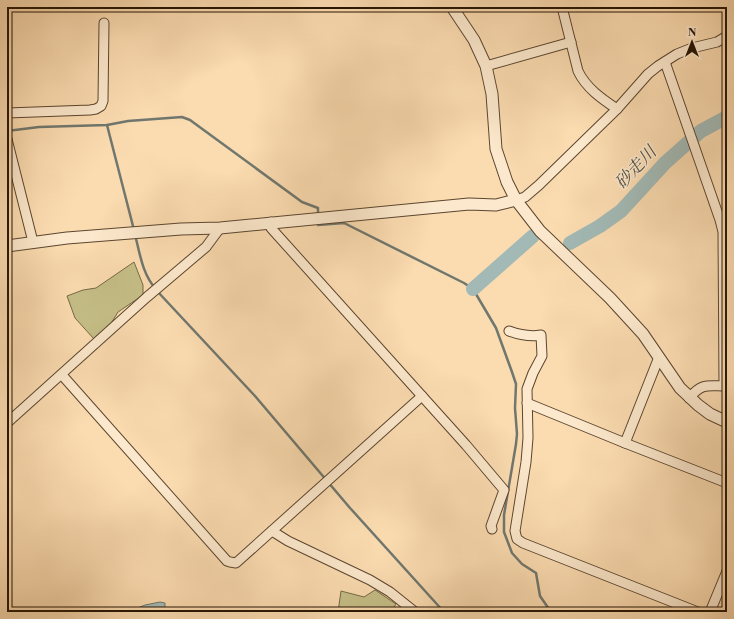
<svg xmlns="http://www.w3.org/2000/svg" width="734" height="619" font-family="'Libre Bodoni','Noto Serif JP',serif">
	<style>
		.green { fill: #c5be87; stroke: #766a46 }
		.water { fill: #a2b9b5; stroke: #70776e }
		.lines { fill: none; stroke-linecap: round; stroke-linejoin: round }
		.stream { stroke: #70776e; stroke-width: 2.5 }
		.river { stroke: #a2b9b5; stroke-width: 14 }
		.minor-casing { stroke: #5b462f; stroke-width: 11 }
		.tertiary-casing { stroke: #5b462f; stroke-width: 13 }
		.minor { stroke: #fce8cc; stroke-width: 9 }
		.tertiary { stroke: #fce8cc; stroke-width: 11 }
		.labels { text-anchor: middle; dominant-baseline: central; stroke-width: 3; stroke-linejoin: round; paint-order: stroke }
		.water-label { font-size: 17px; font-style: italic; fill: #514e42; stroke: #fce8cc }
	</style>
	<rect width="100%" height="100%" fill="#fbdbb0"/>
	<filter id="stains"><feTurbulence type="fractalNoise" baseFrequency=".005" numOctaves="4"/><feColorMatrix values="0 0 0 0 .2 0 0 0 0 .09 0 0 0 0 .02 0 0 0 .5 -.17"/></filter>
	<radialGradient id="worn" r=".72"><stop offset=".6" stop-color="#630" stop-opacity="0"/><stop offset="1" stop-color="#630" stop-opacity=".3"/></radialGradient>
	<!-- green -->
	<g class="green">
		<polygon points="134,262 143,285 143,295 118,312 107,330 94,339 75,318 67,296 83,290 96,288"/>
		<polygon points="375,590 396,604 391,612 338,612 341,591 364,597"/>
	</g>
	<!-- water -->
	<polygon class="water" points="160,602 165,603 165,612 128,612 145,605"/>
	<g class="lines">
		<!-- stream -->
		<g class="stream">
			<polyline points="107,125 134,230"/>
			<polyline points="7,131 39,127 107,125 128,121 182,117 190,120 302,202 318,208 318,216"/>
			<polyline points="318,221 318,225 344,223 464,283 473,289 496,328 512,372 516,384 515,408 517,434 516,444 504,515 504,532 512,553 522,564 536,573 540,596 551,612"/>
			<path d="M135,235c5,18 7,38 20,53"/>
			<polyline points="158,292 255,396 350,508 444,612"/>
		</g>
		<!-- river -->
		<g class="river">
			<polyline points="570,243 600,226 621,211 665,163 701,131 727,117"/>
			<polyline points="473,289 533,236"/>
		</g>
		<!-- minor casing -->
		<g class="minor-casing">
			<g id="minor">
				<path d="M562,7l16,64c8,17 24,28 39,38"/>
				<polyline points="665,62 720,220 723,232 724,386"/>
				<polyline points="486,66 571,42"/>
				<polyline points="7,113 90,110 96,109 101,106 103,101 104,23"/>
				<polyline points="7,139 33,242"/>
				<polyline points="516,200 525,197 539,185 617,109 648,74 658,66 677,54 692,48 717,42 727,36"/>
				<polyline points="271,222 271,228 466,445 504,490 491,526 492,529"/>
				<path d="M509,331c11,4 20,6 32,4l1,21 -9,17 -6,16 1,49 -2,24 -11,69 2,8 6,4 175,69"/>
				<polyline points="659,357 625,443 727,483"/>
				<polyline points="62,375 227,561 230,562 236,563 422,396"/>
				<path d="M689,398c14,-16 19,-12 38,-12"/>
				<polyline points="527,403 625,443"/>
				<polyline points="7,423 147,297 206,247 220,228"/>
				<polyline points="272,531 288,541 370,580 390,592 415,612"/>
				<polyline points="710,612 727,571"/>
			</g>
		</g>
		<!-- tertiary casing -->
		<g class="tertiary-casing">
			<g id="tertiary">
				<polyline points="452,7 474,40 486,66 492,94 496,149 507,182 516,200 540,231 610,298 643,334 680,388 698,405 710,414 727,422"/>
				<polyline points="7,246 67,238 181,229 220,228 469,204 496,205 516,200"/>
			</g>
		</g>
		<!-- minor -->
		<use href="#minor" class="minor"/>
		<!-- tertiary -->
		<use href="#tertiary" class="tertiary"/>
	</g>
	<g class="labels">
		<!-- water labels -->
		<g class="water-label">
			<text transform="translate(636 168) rotate(-47)">砂走川</text>
		</g>
	</g>
	<!-- margin -->
	<rect width="734" height="619" fill="none" stroke="#fbdbb0" stroke-width="24"/>
	<rect x="8" y="8" width="718" height="603" fill="none" stroke="#261504" stroke-width="2"/>
	<rect x="12" y="12" width="710" height="595" fill="none" stroke="#261504"/>
	<!-- north arrow -->
	<g transform="translate(692 42)" stroke="#fce8cc" stroke-width="3" paint-order="stroke">
	<path d="M0-3L7 15L0 10L-7 15Z" fill="#261504"/>
	<text y="-6" font-size="11" font-weight="bold" text-anchor="middle" fill="#261504">N</text>
	</g>
	<rect width="100%" height="100%" filter="url(#stains)"/>
	<rect width="100%" height="100%" fill="url(#worn)"/>
</svg>
